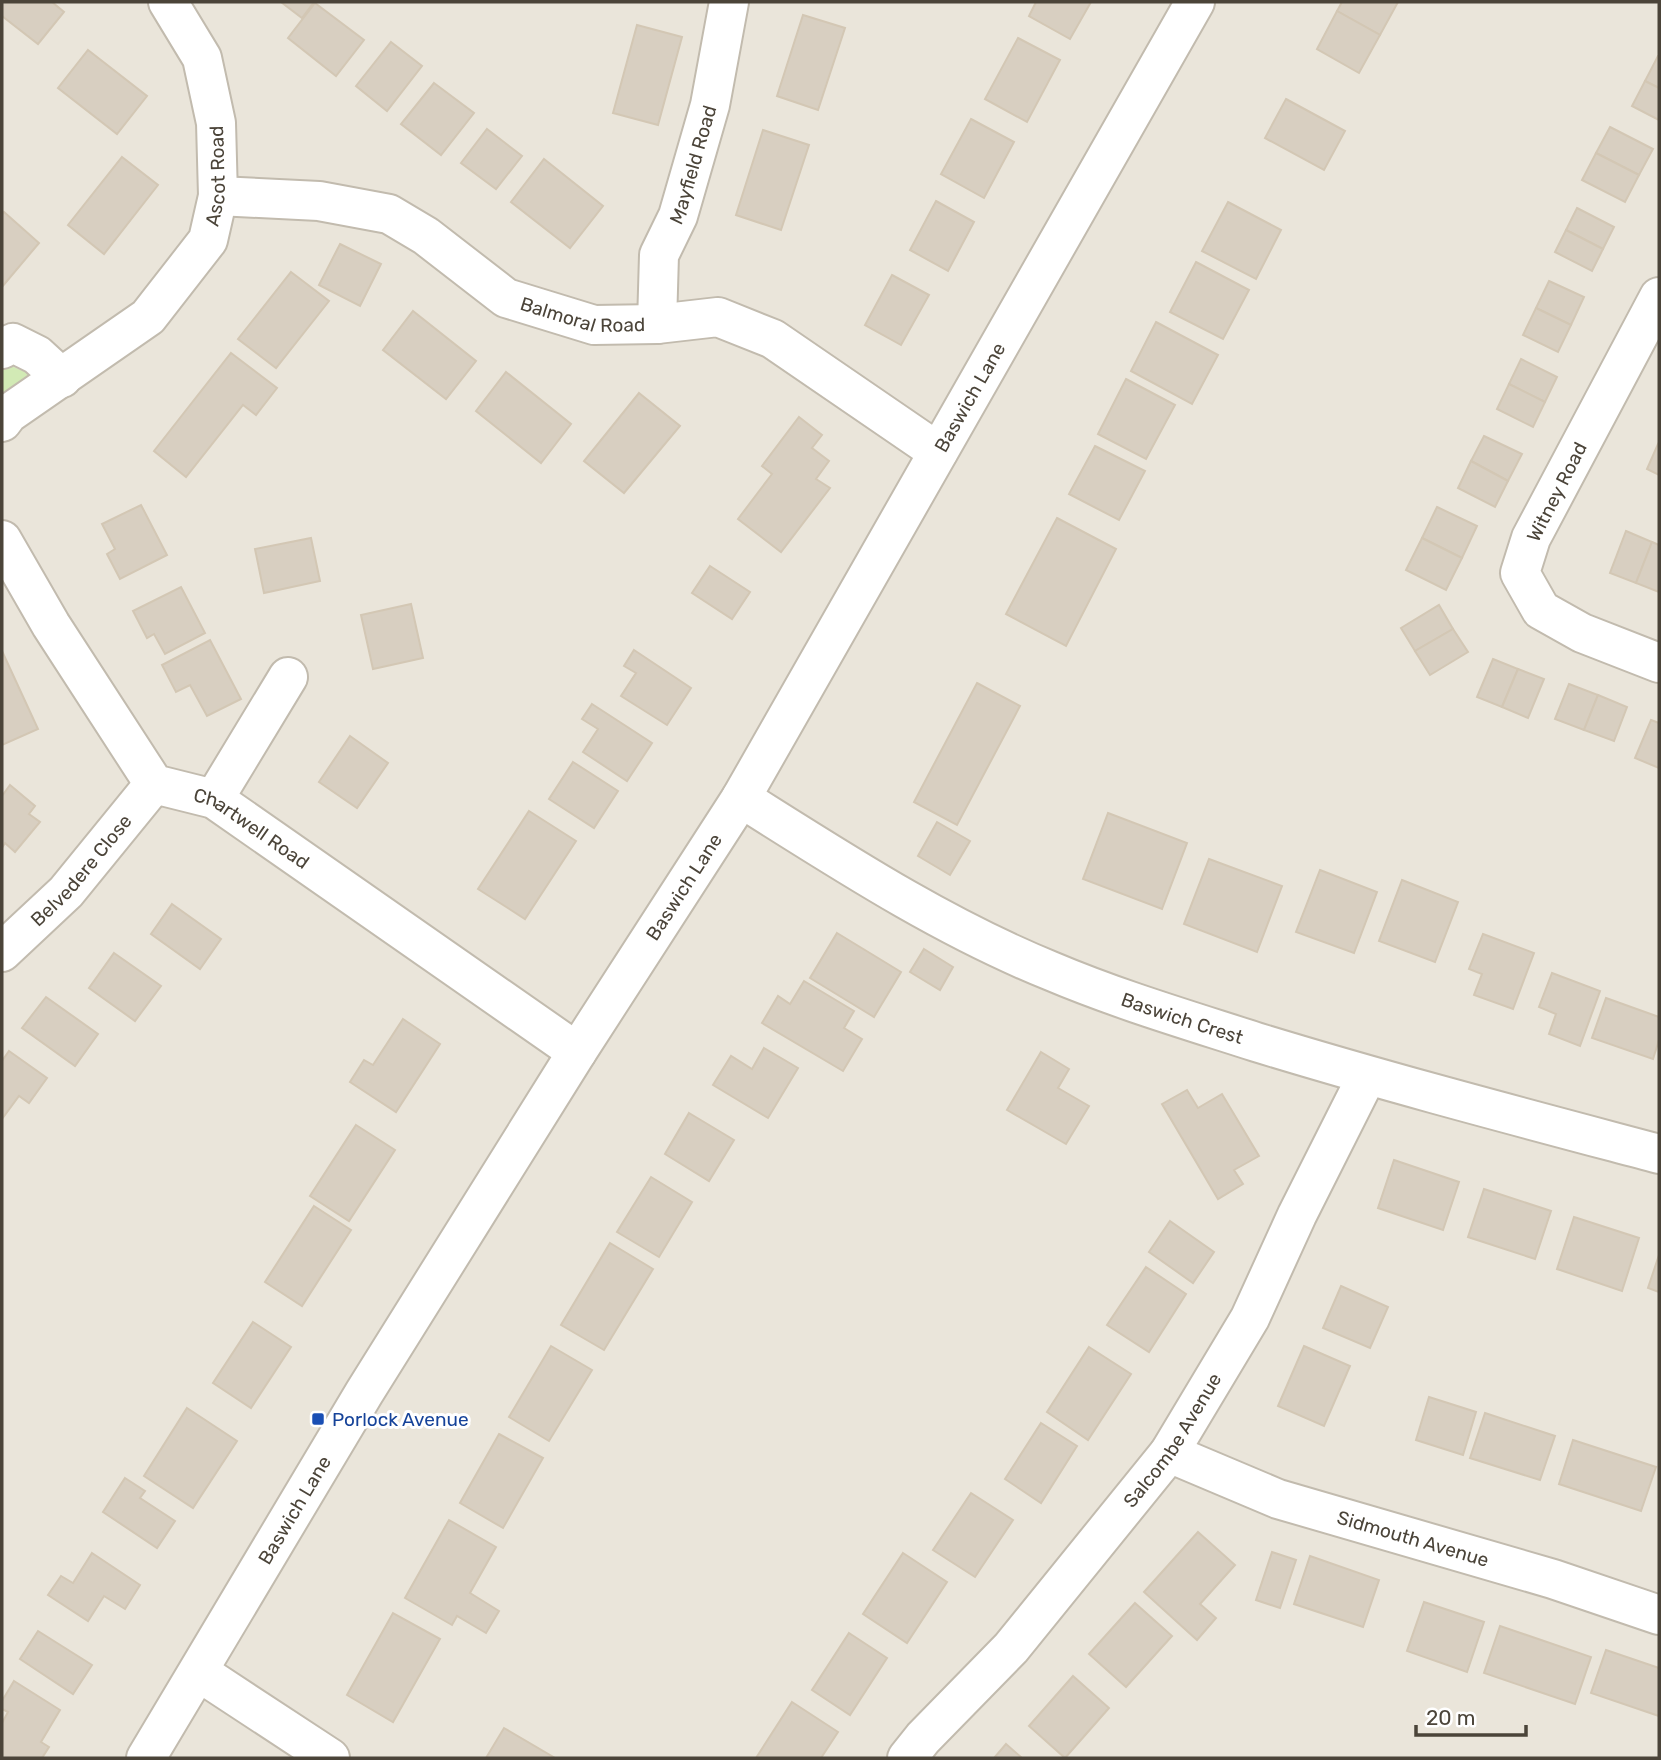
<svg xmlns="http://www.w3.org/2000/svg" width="1661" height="1760" font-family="Rubik,sans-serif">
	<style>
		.residential { fill: #eae5da }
		.green { fill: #d2eab5 }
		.building { fill: #d8cfc1; stroke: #d3c7b4; stroke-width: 2 }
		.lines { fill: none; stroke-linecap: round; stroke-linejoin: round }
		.minor-casing { stroke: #c2bbae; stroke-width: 42 }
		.minor { stroke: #fff; stroke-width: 38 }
		.transit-dot { fill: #1a4fb4; stroke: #fff; stroke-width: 2.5 }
		.labels { text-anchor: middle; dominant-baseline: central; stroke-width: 6; stroke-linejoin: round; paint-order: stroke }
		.street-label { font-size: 19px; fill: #4b4439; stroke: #fff }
		.transit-label { font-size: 19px; fill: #164399; stroke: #fff; text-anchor: start }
	</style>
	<rect width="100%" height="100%" fill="#f6f3ec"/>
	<!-- residential -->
	<rect class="residential" x="2" y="2" width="1657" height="1756"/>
	<!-- green -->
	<polygon class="green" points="2,362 30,374 2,398"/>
	<!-- building -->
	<g class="building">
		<polygon points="2,2 52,2 64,12 38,44 2,16"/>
		<polygon points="281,2 314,2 302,18"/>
		<polygon points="1036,2 1091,2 1070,39 1029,16"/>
		<polygon points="1342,2 1398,2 1380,35 1337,11"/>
		<polygon points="315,3 364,40 336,76 288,38"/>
		<polygon points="1337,11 1380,35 1359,73 1317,49"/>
		<polygon points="803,15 845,28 818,110 777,96"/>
		<polygon points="637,25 682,37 658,125 613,113"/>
		<polygon points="1018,38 1060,60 1027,122 985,99"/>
		<polygon points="391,42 422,66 387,111 356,86"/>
		<polygon points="88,50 147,96 117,134 58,88"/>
		<polygon points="1658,56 1659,56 1659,88 1645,81"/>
		<polygon points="1645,81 1659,88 1659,120 1632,106"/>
		<polygon points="434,83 474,113 441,155 401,124"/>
		<polygon points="1286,99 1345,131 1324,170 1265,138"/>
		<polygon points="971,119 1014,142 984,198 941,174"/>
		<polygon points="1610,127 1653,149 1639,175 1596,153"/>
		<polygon points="487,129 522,156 496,189 461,163"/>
		<polygon points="763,130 809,145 781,230 736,215"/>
		<polygon points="1596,153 1639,175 1625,202 1582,180"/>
		<polygon points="122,157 158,185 104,254 68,225"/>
		<polygon points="544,159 603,206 570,248 511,202"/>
		<polygon points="936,201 974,222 948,271 910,250"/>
		<polygon points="1228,202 1281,230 1256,279 1202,251"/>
		<polygon points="1577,208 1614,227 1603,249 1566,230"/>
		<polygon points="4,212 39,243 2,287 2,215"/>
		<polygon points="1566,230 1603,249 1592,271 1555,252"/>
		<polygon points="340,244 381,264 360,306 319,285"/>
		<polygon points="1196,262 1249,290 1223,339 1170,312"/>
		<polygon points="291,272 329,301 276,368 238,339"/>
		<polygon points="892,275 929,295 901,345 865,325"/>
		<polygon points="1549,281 1584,297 1571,325 1536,308"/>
		<polygon points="1536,308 1571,325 1558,352 1523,335"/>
		<polygon points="413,311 476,361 446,399 383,350"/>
		<polygon points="1156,322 1218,355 1192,404 1131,371"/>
		<polygon points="231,353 277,388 256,415 243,405 186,477 154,451"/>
		<polygon points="1521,359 1557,377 1545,402 1509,384"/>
		<polygon points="506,372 571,424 541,463 476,411"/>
		<polygon points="1126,379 1175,405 1146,459 1098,434"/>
		<polygon points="1509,384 1545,402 1533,427 1497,409"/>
		<polygon points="639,393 680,426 624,493 584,461"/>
		<polygon points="799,417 822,435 812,448 829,461 816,479 830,488 781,552 738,519 772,474 762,466"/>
		<polygon points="1484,436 1522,454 1508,481 1471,461"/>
		<polygon points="1658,444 1659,445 1659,475 1647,469"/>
		<polygon points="1095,446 1145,471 1119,520 1069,494"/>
		<polygon points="1471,461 1508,481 1495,507 1458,488"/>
		<polygon points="141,505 167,555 120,579 107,554 115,549 102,524"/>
		<polygon points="1437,507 1477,526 1462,558 1422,538"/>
		<polygon points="1057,518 1116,549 1066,646 1006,614"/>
		<polygon points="1626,531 1652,542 1636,583 1610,573"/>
		<polygon points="311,538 320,581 264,593 255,549"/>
		<polygon points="1422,538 1462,558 1446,590 1406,570"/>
		<polygon points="1652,542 1659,545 1659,592 1636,583"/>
		<polygon points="710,566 750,592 732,619 692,593"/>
		<polygon points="181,587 205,633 165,654 154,634 147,638 133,611"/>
		<polygon points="411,604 423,658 373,669 361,615"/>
		<polygon points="1439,605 1453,629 1415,651 1401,628"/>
		<polygon points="1453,629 1468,652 1430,675 1415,651"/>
		<polygon points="210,640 241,699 207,716 190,685 176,692 162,665"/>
		<polygon points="634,650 691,688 667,725 621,696 636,673 624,666"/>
		<polygon points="2,651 38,729 2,745"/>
		<polygon points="1493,659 1518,669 1502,707 1477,697"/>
		<polygon points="1518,669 1544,679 1528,718 1502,707"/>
		<polygon points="977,683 1020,706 957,825 914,802"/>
		<polygon points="1569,684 1598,695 1584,730 1555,719"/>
		<polygon points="1598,695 1627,707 1614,741 1584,730"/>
		<polygon points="592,704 652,743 627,781 583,752 598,729 582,719"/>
		<polygon points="1651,720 1659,723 1659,768 1635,758"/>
		<polygon points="350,736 388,763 357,808 319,782"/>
		<polygon points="573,762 618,791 594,828 549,799"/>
		<polygon points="10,785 35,806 29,814 40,822 15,852 5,843 2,848 2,796"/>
		<polygon points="529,811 576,841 525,919 478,889"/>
		<polygon points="1108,813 1187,843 1162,909 1083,879"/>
		<polygon points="937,822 970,841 950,875 918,856"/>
		<polygon points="1209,859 1282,886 1257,952 1184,924"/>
		<polygon points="1320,870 1377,892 1354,953 1296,932"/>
		<polygon points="1402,880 1458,902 1435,962 1379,941"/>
		<polygon points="172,904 221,939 200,969 151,934"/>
		<polygon points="837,933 901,972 874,1017 810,978"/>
		<polygon points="1483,934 1534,953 1513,1009 1474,995 1482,974 1469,969"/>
		<polygon points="924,949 953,967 940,990 910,972"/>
		<polygon points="114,953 161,986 135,1021 89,988"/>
		<polygon points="1552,973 1600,991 1580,1046 1549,1034 1556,1014 1539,1007"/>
		<polygon points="804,981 854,1011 844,1028 862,1039 843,1071 762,1023 778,996 790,1004"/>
		<polygon points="46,997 98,1034 75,1066 22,1028"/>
		<polygon points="1606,998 1659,1017 1659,1040 1653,1059 1592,1038"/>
		<polygon points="403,1019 440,1044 396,1112 350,1082 364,1060 373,1065"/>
		<polygon points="764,1048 798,1068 768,1118 713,1085 731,1056 752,1069"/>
		<polygon points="9,1051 47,1078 29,1103 19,1096 2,1119 2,1061"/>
		<polygon points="1041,1052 1069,1069 1058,1088 1089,1106 1066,1144 1007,1110"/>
		<polygon points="1187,1090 1198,1108 1222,1094 1259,1156 1234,1170 1243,1184 1218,1199 1162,1104"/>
		<polygon points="689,1113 734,1140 709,1181 665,1154"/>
		<polygon points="356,1125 395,1150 349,1221 310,1196"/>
		<polygon points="1394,1160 1459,1182 1443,1230 1378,1208"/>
		<polygon points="651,1177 692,1202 659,1257 617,1232"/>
		<polygon points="1484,1189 1551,1211 1535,1259 1468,1237"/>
		<polygon points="314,1206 351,1230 302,1306 265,1282"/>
		<polygon points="1574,1217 1639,1238 1622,1291 1557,1269"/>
		<polygon points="1170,1221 1214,1252 1193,1283 1149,1252"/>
		<polygon points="610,1243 653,1269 604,1350 561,1325"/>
		<polygon points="1659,1255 1659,1292 1648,1288"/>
		<polygon points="1146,1267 1186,1294 1149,1352 1107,1325"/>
		<polygon points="1341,1286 1388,1307 1370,1348 1323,1328"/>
		<polygon points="253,1322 291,1347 251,1408 213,1383"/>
		<polygon points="551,1346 592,1370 549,1441 509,1417"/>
		<polygon points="1304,1346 1350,1366 1324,1426 1278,1406"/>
		<polygon points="1089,1347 1131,1374 1088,1440 1047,1412"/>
		<polygon points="1429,1397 1476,1412 1463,1455 1416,1440"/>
		<polygon points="187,1408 237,1441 193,1508 144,1476"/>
		<polygon points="1485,1413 1555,1436 1540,1480 1470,1458"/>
		<polygon points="1041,1423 1077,1446 1041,1503 1005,1479"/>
		<polygon points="499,1434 543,1458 503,1528 460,1503"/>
		<polygon points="1573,1440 1656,1467 1641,1511 1559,1484"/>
		<polygon points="125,1478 145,1491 140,1498 175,1521 157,1548 103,1512"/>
		<polygon points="971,1493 1013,1520 975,1577 933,1550"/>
		<polygon points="449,1520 496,1547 470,1593 499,1611 486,1633 457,1616 452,1625 405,1598"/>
		<polygon points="1198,1532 1235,1565 1200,1604 1216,1618 1197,1640 1144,1592"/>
		<polygon points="1272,1552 1296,1560 1280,1608 1256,1600"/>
		<polygon points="92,1553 140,1585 125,1609 104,1596 88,1621 48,1595 61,1576 73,1583"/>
		<polygon points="903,1553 947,1582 907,1643 863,1614"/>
		<polygon points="1310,1556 1379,1580 1363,1627 1294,1604"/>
		<polygon points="1424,1602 1484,1622 1467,1672 1407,1651"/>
		<polygon points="1135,1603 1172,1636 1126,1687 1089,1654"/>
		<polygon points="393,1613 440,1639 393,1722 347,1695"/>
		<polygon points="1500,1626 1591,1657 1575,1704 1484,1673"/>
		<polygon points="38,1631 92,1665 73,1694 20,1659"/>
		<polygon points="849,1633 887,1658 850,1715 812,1690"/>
		<polygon points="1606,1650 1659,1668 1659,1716 1591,1693"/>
		<polygon points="1073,1676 1109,1708 1065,1758 1029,1726"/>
		<polygon points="14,1681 60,1710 41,1742 49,1747 42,1758 2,1758 2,1723 8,1712 2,1709 2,1701"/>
		<polygon points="792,1702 838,1732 821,1758 756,1758"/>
		<polygon points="504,1728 555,1758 486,1758"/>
		<polygon points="1006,1744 1022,1758 994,1758"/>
	</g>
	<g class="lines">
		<!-- minor casing -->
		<g class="minor-casing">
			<g id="minor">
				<path id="s1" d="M218,196l101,5 70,13 37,22 80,62 88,27 63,-1 61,-7 55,22 165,113"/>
				<polyline points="1659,297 1531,538 1520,573 1541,610 1582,633 1659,663"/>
				<path id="s2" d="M657,324l2,-69 19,-39 32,-111 19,-103"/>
				<polyline points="2,349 13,343 37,355 62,378"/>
				<path id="s3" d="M2,422l6,-8 140,-97 60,-77 10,-44 -2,-73 -14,-65 -34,-56"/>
				<path id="s4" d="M2,540l49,85 103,159 60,15 363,253"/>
				<path id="s5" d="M741,798c100,63 201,129 310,173 66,28 137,49 205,71 134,41 268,76 403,112"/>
				<polyline points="214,799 288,677"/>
				<path id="s6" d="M2,952l64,-60 88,-108"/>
				<path id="s7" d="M1169,1453l109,46 275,80 106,36"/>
				<polyline points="199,1672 330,1758"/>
				<path id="s8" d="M146,1758l218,-365 213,-341 164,-254 454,-796"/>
				<path id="s9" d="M907,1758l16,-20 88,-90 158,-195 81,-135 47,-103 70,-139"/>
			</g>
		</g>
		<!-- minor -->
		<use href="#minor" class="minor"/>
	</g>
	<!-- markers -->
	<rect class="transit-dot" x="311" y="1412" width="14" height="14" rx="3.5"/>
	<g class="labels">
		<!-- street labels -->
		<g class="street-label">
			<text stroke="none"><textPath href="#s2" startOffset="166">Mayfield Road</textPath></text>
			<text stroke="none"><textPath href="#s3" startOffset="343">Ascot Road</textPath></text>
			<text stroke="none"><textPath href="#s1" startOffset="396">Balmoral Road</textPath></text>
			<text stroke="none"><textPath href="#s8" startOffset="1591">Baswich Lane</textPath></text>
			<text transform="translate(1557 492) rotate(-63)">Witney Road</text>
			<text stroke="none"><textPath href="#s4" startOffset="396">Chartwell Road</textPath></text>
			<text stroke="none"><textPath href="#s6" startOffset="114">Belvedere Close</textPath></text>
			<text stroke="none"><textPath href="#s8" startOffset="1024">Baswich Lane</textPath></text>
			<text stroke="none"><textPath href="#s5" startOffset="495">Baswich Crest</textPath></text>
			<text stroke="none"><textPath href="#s9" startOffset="415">Salcombe Avenue</textPath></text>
			<text stroke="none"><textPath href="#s8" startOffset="289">Baswich Lane</textPath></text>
			<text stroke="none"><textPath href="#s7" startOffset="259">Sidmouth Avenue</textPath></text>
		</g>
		<!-- transit labels -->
		<g class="transit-label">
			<text x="332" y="1419">Porlock Avenue</text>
		</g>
	</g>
	<!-- border -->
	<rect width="1661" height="1760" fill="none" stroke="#4b4439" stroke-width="7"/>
	<!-- scale -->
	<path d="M1416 1725v10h110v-10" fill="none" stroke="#4b4439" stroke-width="3.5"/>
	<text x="1426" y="1725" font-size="21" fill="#4b4439" stroke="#ffffff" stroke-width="5" paint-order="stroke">20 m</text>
</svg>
